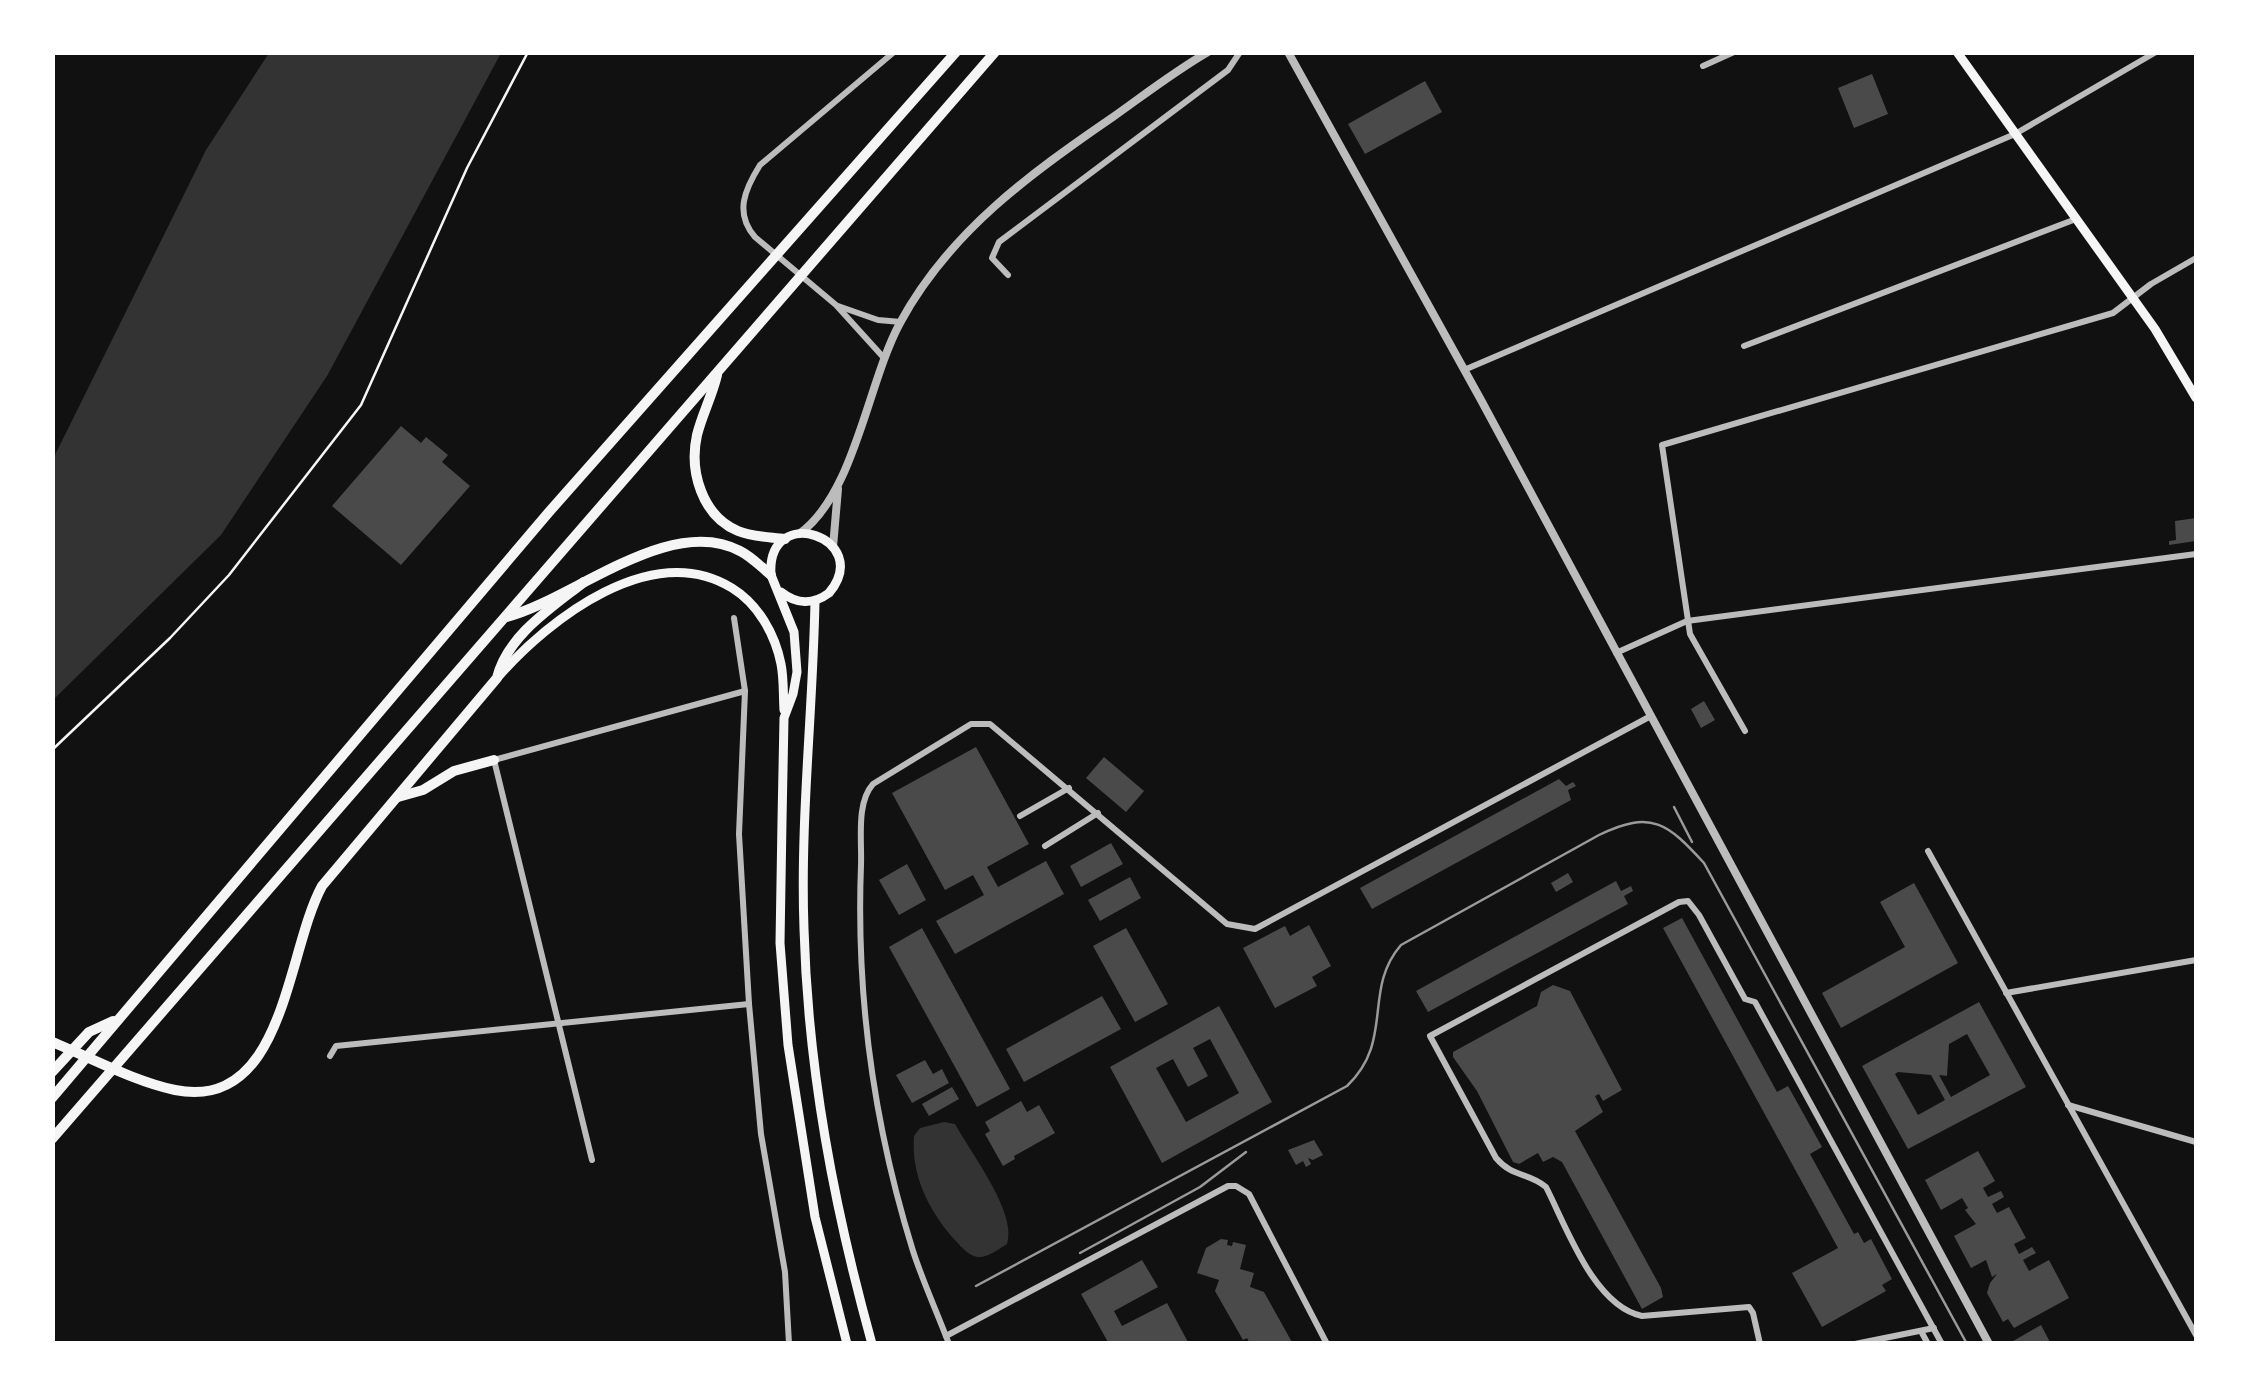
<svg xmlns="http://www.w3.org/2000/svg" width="2249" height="1396" font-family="Commissioner,sans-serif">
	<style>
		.water { fill: #333 }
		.building { fill: #4a4a4a; fill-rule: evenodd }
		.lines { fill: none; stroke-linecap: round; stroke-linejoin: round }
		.path { stroke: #f5f5f5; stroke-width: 2.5 }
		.minor { stroke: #bcbcbc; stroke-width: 6 }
		.tertiary { stroke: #bcbcbc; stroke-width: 8 }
		.secondary { stroke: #f5f5f5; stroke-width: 9 }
		.primary { stroke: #f5f5f5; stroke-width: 9 }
		.trunk { stroke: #f5f5f5; stroke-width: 10 }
		.tram { stroke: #9a9a9a; stroke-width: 2.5 }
	</style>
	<rect width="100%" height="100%" fill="#111"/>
	<!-- water -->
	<g class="water">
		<polygon points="269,53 501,53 327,376 221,535 53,700 53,459 206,150"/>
		<path d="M944,1122l11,2c16,29 63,90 52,120 -8,5 -20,14 -29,13 -10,-1 -19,-13 -25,-19 -25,-29 -42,-63 -39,-102l6,-8z"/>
	</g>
	<!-- building -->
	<g class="building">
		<polygon points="1872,74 1888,114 1854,128 1838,88"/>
		<polygon points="1425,81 1442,112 1365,154 1348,124"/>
		<polygon points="401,426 421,443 426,437 448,455 442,462 470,486 401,565 332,506"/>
		<polygon points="2196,518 2196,541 2169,545 2169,541 2176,540 2175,521"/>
		<polygon points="1704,701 1715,720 1701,728 1691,709"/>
		<polygon points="976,747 1029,844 987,867 998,887 1046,861 1064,894 955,954 936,921 984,895 973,875 945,890 892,793"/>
		<polygon points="1104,757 1144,791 1126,812 1086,778"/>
		<polygon points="1559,779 1566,786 1573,782 1576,786 1568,790 1571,800 1372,909 1360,888"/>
		<polygon points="1111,843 1123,864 1081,887 1070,866"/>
		<polygon points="907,864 926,900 899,915 879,880"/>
		<polygon points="1568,873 1573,882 1556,892 1551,883"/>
		<polygon points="1130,877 1141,898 1100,921 1088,900"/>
		<polygon points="1616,881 1621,891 1631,886 1633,891 1624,896 1628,904 1428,1012 1416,991"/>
		<polygon points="1914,883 1958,963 1841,1028 1822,993 1905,947 1880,902"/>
		<polygon points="1682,918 1777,1092 1788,1086 1822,1147 1810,1154 1854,1234 1858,1232 1864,1243 1871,1239 1892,1279 1882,1285 1886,1291 1822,1327 1792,1273 1838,1248 1663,928"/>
		<polygon points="1309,925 1331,966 1312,977 1317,986 1275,1008 1243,948 1285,926 1290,936"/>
		<polygon points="922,928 1010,1089 977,1107 889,947"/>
		<polygon points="1126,928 1168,1004 1135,1022 1093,946"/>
		<polygon points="1553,985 1570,991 1622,1090 1603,1101 1599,1094 1595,1096 1603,1112 1575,1131 1661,1288 1663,1297 1642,1309 1562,1162 1553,1157 1543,1162 1538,1153 1519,1164 1513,1162 1477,1091 1453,1057 1453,1052 1537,1006 1541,992"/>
		<polygon points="1102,996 1121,1029 1024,1082 1006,1049"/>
		<path d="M1979,1002l47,85 -118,62 -46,-83zM1967,1034l23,41 -39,22 -12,-22 8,1 2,-32zM1898,1072l33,3 14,25 -27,15 -23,-41z"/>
		<path d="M1219,1006l53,96 -110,61 -52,-96zM1210,1039l29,54 -53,29 -30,-54 17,-9 15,28 20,-11 -15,-28z"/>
		<polygon points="925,1060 933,1074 942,1069 949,1083 912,1103 896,1075"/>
		<polygon points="952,1087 959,1099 929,1116 922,1104"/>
		<polygon points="1021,1101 1027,1112 1039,1105 1055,1133 1014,1156 1015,1159 1003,1166 985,1134 990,1131 985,1122"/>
		<polygon points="1314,1140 1323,1155 1313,1160 1308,1158 1311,1164 1306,1167 1303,1161 1296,1165 1288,1150"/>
		<polygon points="1978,1151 1995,1181 1983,1188 1988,1197 2001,1191 2004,1197 1992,1204 1997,1213 2009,1207 2026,1238 2014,1244 2019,1254 2032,1247 2036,1253 2023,1260 2029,1271 2049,1260 2069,1298 2014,1328 2008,1319 2003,1322 1987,1293 1990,1283 1997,1274 1992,1277 1986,1260 1971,1268 1954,1236 1976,1224 1965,1210 1968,1208 1962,1198 1941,1210 1925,1180"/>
		<polygon points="1221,1239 1228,1240 1227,1245 1232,1246 1233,1242 1246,1245 1240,1269 1254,1273 1250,1287 1264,1292 1293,1344 1250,1344 1247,1338 1243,1340 1215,1291 1219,1280 1197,1273 1206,1248"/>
		<polygon points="1142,1260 1158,1287 1114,1311 1122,1326 1167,1303 1189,1344 1109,1344 1094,1317 1081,1294"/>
		<polygon points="2041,1325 2051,1344 2008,1344"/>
	</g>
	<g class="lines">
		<!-- path -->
		<polyline class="path" points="52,750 170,638 229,575 361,405 467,168 528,52"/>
		<!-- minor -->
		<g class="minor">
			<polyline points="1703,66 1734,52"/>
			<polyline points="1008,275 992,258 999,242 1228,70 1240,52"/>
			<polyline points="838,306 878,320 901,322"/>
			<polyline points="1744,346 2076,219"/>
			<path d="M884,358l-48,-53 -81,-68c-21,-24 -10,-48 5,-72l134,-113"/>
			<polyline points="1464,370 2015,134 2156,52"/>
			<polyline points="734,618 745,691 739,834 749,1004 761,1134 785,1272 789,1344"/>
			<polyline points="1616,653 1687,621 2196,554"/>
			<polyline points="1745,731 1690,634 1662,445 2113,313 2151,284 2196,258"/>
			<polyline points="1020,816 1069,788"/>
			<polyline points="1045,846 1098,813"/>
			<polyline points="1928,851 2196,1335"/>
			<polyline points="2006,993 2196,960"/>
			<polyline points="330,1056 336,1046 749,1004"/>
			<polyline points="2068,1105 2196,1142"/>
			<polyline points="592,1160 494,760 745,691"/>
			<polyline points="1922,1333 1928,1344"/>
			<polyline points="946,1336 1228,1186 1236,1186 1249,1194 1327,1344"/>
			<path d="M949,1344c-12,-32 -26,-62 -36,-93 -39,-125 -57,-256 -52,-386 1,-25 -5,-62 12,-81l98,-60h19l237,200 28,5 394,-212"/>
			<path d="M1760,1344l-7,-31 -4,-6 -107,9c-48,-10 -75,-88 -96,-129 -18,-15 -33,-9 -50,-29l-66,-122 249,-134 9,-1 11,14 46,84 10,3 187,342"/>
			<polyline points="1855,1344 1934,1328"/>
		</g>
		<!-- tertiary -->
		<g class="tertiary">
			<polyline points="1288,52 1481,400 1989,1344"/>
			<path d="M799,534c56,-40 68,-150 101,-211 49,-91 131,-150 213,-206 31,-22 62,-46 95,-65"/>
			<polyline points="833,547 838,489"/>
		</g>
		<!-- secondary -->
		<polyline class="secondary" points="1957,52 2155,329 2196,398"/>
		<!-- primary -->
		<g class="primary">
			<path d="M781,592c15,12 32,13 48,1 46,-55 -63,-92 -58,-18l23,57 3,40 -4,22 -9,24 -2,103 -2,122 8,102 27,172 32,127"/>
			<path d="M815,601c-2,109 -15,219 -11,328 4,142 30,278 68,415"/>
			<path d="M498,677c52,-59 154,-138 234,-89 26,16 43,46 49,76 3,15 2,31 3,46"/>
		</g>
		<!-- trunk -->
		<g class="trunk">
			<path d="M717,375c-5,21 -15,40 -20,60 -8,36 5,81 41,96 14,6 32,6 47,8"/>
			<path d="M506,617c65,-16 164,-104 234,-66 12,6 21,16 31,24"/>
			<polyline points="398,797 423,790 454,771 494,760"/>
			<path d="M52,1042c40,16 81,39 123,48 110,22 111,-138 147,-204l175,-208c10,-42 54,-70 87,-96"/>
			<polyline points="52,1072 89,1032 113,1021"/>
			<polyline points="52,1098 549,512 956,52"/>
			<polyline points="52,1139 995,52"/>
		</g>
		<!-- tram -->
		<g class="tram">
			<polyline points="1674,807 1692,842"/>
			<polyline points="1080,1253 1200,1187 1246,1152"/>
			<path d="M976,1286l371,-200c48,-46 15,-96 54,-141l198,-110c53,-26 69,-11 105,28l263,481"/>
		</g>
	</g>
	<!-- border -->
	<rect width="2249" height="1396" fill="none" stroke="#ffffff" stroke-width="110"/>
</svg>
